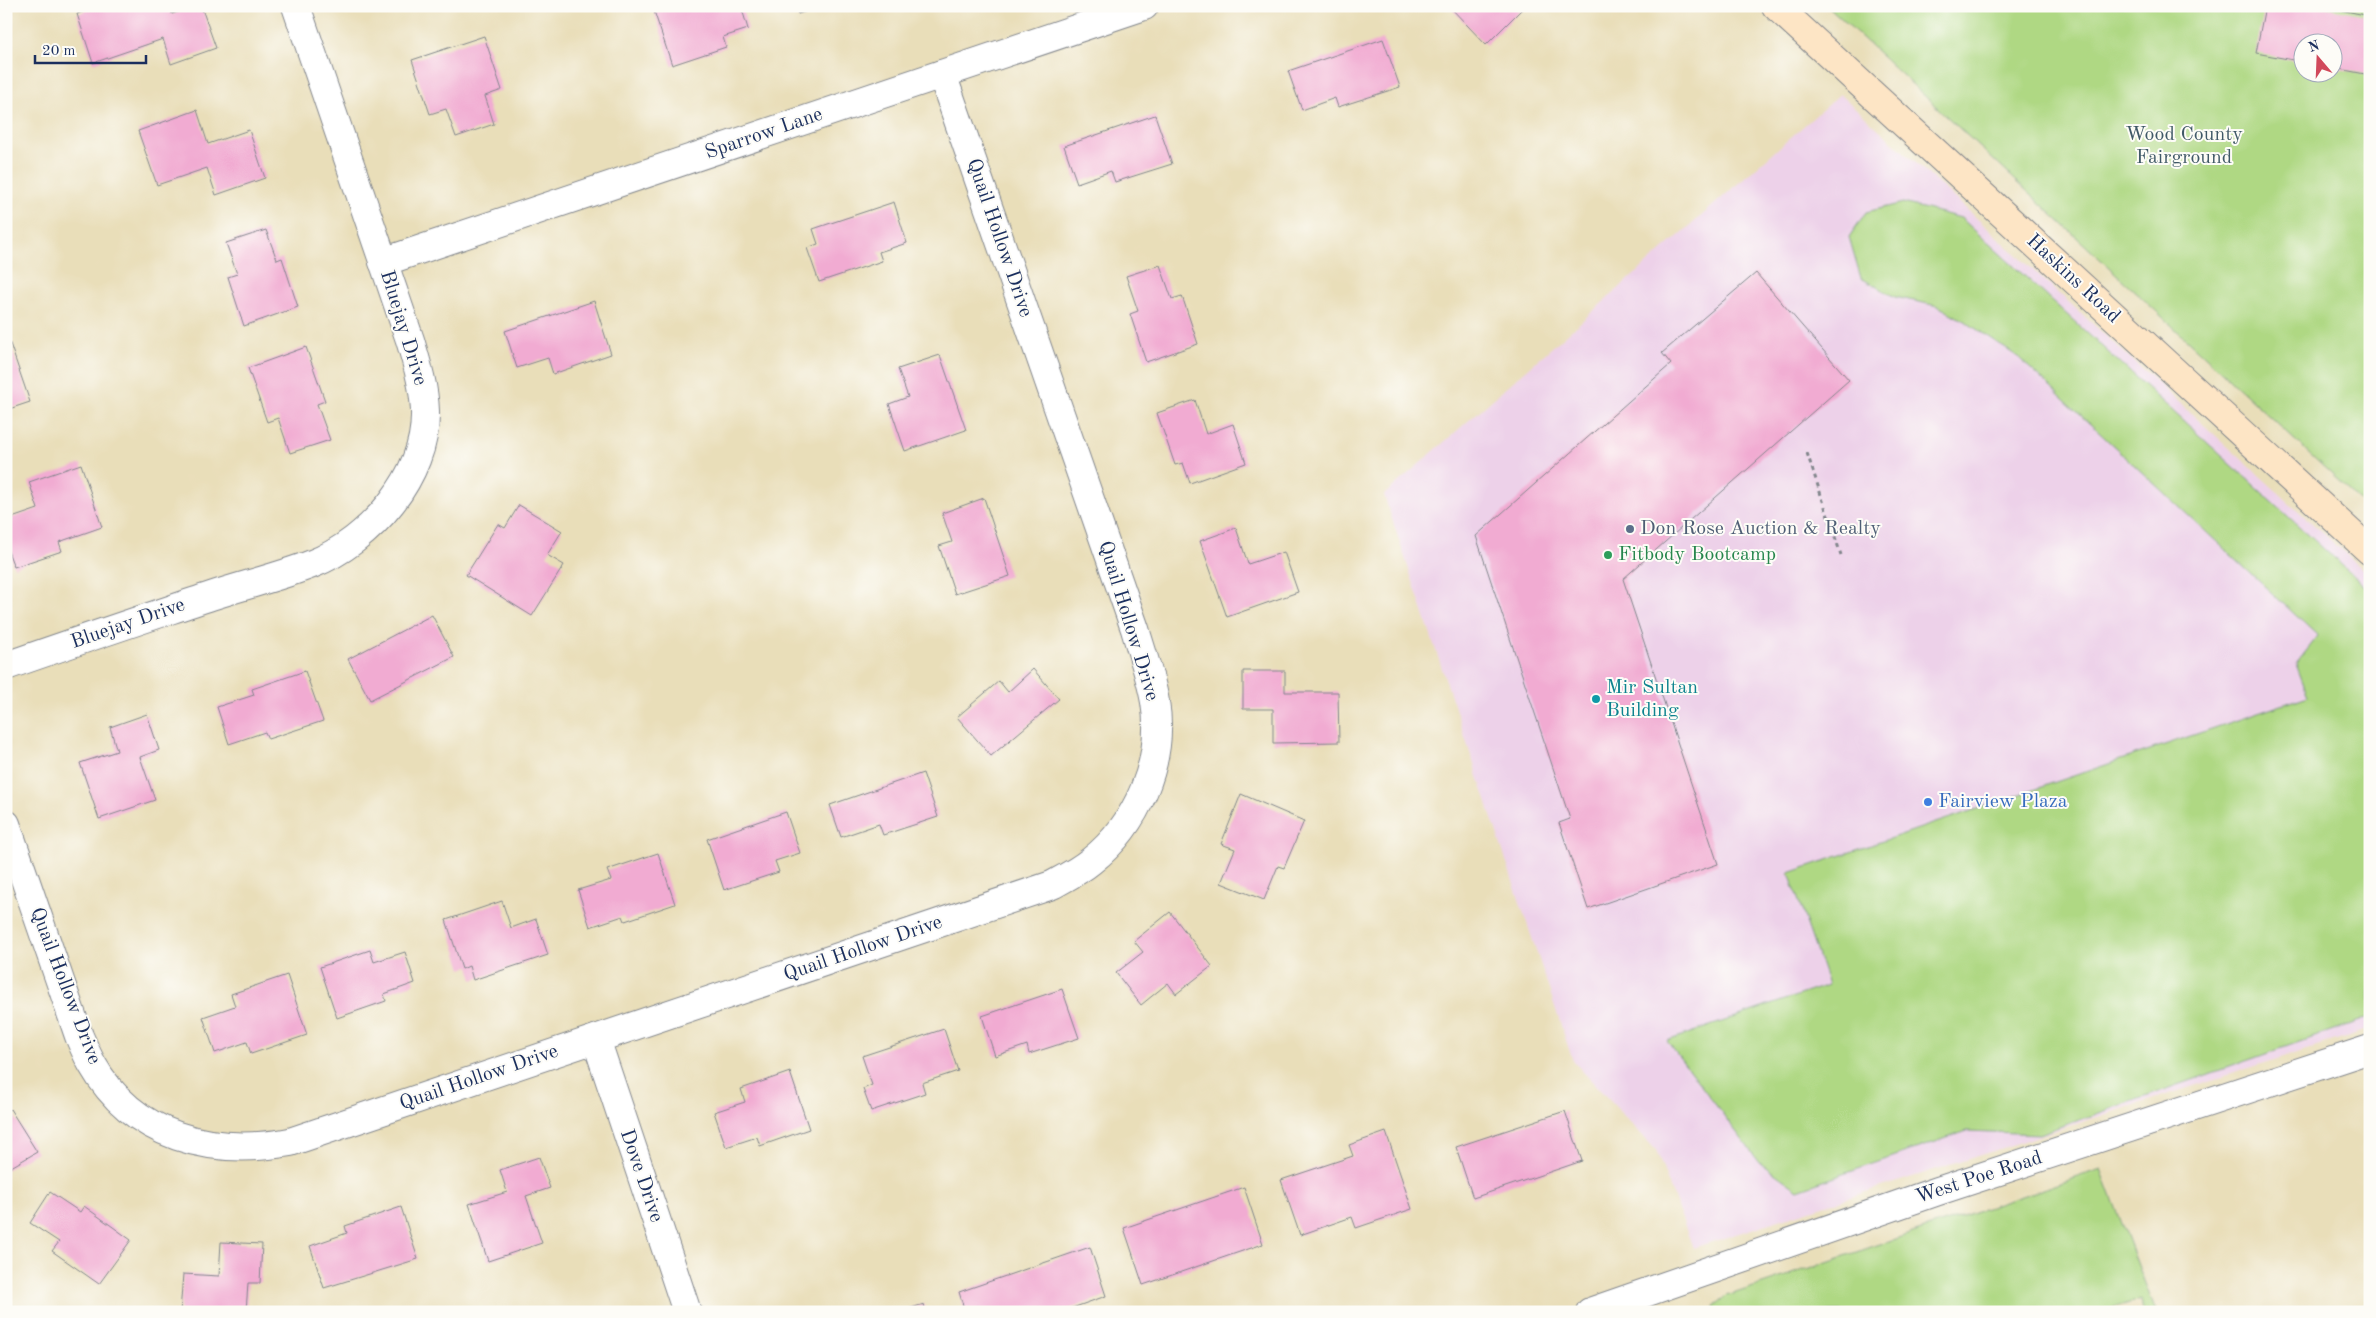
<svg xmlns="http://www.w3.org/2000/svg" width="2376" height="1318" font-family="'Old Standard TT',serif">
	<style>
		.built { fill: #edd1e9 }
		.green { fill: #afd883; stroke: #658470; fill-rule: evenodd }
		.building { fill: #f1abd2 }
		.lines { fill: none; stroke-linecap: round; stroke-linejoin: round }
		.minor-casing { stroke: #82868c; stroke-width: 30 }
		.tertiary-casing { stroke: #82868c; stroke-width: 30 }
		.secondary-casing { stroke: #82868c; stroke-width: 30 }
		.path { stroke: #82868c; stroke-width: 3; stroke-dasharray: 4 4; stroke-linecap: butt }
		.minor { stroke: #fff; stroke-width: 28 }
		.tertiary { stroke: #fff; stroke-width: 28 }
		.secondary { stroke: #fde5c5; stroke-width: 28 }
		.service-dot { fill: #5c6f8a; stroke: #fdfcf7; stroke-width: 2 }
		.leisure-dot { fill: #2e9e5b; stroke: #fdfcf7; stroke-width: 2 }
		.culture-dot { fill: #0f9aa8; stroke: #fdfcf7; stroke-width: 2 }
		.shop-dot { fill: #3f7fe0; stroke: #fdfcf7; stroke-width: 2 }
		.labels { text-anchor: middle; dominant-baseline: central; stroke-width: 4; stroke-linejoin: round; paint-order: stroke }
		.street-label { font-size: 20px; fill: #1b2f5e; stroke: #fdfcf7 }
		.park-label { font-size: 20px; fill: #405967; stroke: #fdfcf7 }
		.service-label { font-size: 20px; fill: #4e5e75; stroke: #fdfcf7; text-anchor: start }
		.leisure-label { font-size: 20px; fill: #27864d; stroke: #fdfcf7; text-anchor: start }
		.culture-label { font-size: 20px; fill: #0d838f; stroke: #fdfcf7; text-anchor: start }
		.shop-label { font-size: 20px; fill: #366cbe; stroke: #fdfcf7; text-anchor: start }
	</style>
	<rect width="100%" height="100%" fill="#fdfcf7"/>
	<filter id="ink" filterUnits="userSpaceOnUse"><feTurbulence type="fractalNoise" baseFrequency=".02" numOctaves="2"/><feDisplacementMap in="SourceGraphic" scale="10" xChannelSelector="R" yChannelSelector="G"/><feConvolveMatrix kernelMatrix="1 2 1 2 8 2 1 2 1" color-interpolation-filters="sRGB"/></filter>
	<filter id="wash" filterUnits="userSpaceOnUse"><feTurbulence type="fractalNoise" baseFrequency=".0096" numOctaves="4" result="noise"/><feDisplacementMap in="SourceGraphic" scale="20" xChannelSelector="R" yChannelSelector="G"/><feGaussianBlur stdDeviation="1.12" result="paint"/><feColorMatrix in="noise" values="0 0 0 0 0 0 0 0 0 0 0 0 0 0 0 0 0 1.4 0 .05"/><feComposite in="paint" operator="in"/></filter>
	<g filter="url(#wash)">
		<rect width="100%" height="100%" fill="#e9deb9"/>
		<!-- built -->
		<polygon class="built" points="1840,94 2370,576 2370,1029 1693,1248 1656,1150 1573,1061 1384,495"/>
		<!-- green -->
		<g class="green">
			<path d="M1828,6h542v504zM2304,42h30v30h-30z"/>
			<polygon points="1903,203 1961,218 2370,591 2370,1017 2040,1134 1967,1131 1798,1190 1760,1163 1667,1041 1828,985 1789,873 2308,696 2296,664 2318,636 2018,357 1966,322 1938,306 1895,297 1861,278 1849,237 1866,212"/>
			<polygon points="2101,1169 2156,1312 2143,1312 2141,1299 2102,1312 1716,1312 1714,1306 1727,1296"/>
		</g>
		<g id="blocks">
			<!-- building -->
			<g class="building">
				<polygon points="98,6 170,6 172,14 195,6 201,6 216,48 171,64 163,39 93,63 77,14"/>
				<polygon points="658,6 741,6 748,29 723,37 726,47 672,65 653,8"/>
				<polygon points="796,6 820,6 820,7 798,14"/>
				<polygon points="836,6 850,6 850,7 837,11"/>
				<polygon points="1449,6 1525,6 1486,45"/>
				<polygon points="2265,6 2321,6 2370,16 2370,75 2334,68 2334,42 2304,42 2304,62 2256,53"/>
				<polygon points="484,36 502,90 485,96 494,124 456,137 446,109 430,114 412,60"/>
				<polygon points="1383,39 1400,87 1338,107 1335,98 1302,110 1288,71"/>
				<polygon points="197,110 208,144 249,130 265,178 216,195 207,168 157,185 138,131"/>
				<polygon points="1155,115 1172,164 1115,182 1111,171 1077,183 1064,146"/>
				<polygon points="894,202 907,243 879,252 882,261 819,282 807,248 818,244 813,229"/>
				<polygon points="266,230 277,260 282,258 298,307 244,326 228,277 237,274 226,243"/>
				<polygon points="1160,265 1172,299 1182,296 1198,344 1146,362 1130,314 1138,311 1126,276"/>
				<polygon points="1756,273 1849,380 1623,579 1718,864 1588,909 1559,823 1570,819 1476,536 1671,364 1662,353"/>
				<polygon points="594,301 611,354 553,374 548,358 517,368 505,331"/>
				<polygon points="6,332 30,402 6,410"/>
				<polygon points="306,347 325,401 317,404 330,440 290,453 278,418 267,422 248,368"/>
				<polygon points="940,355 966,430 905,451 889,404 908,397 898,369"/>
				<polygon points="1195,400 1206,434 1233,424 1246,463 1190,483 1183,463 1175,465 1157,413"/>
				<polygon points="81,464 102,527 59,542 62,551 14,567 6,546 6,520 38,509 29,482"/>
				<polygon points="984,498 1010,576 955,594 939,546 952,542 942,513"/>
				<polygon points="519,505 562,531 547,555 564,565 532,616 466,575 498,524 505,528"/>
				<polygon points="1236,528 1248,564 1284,552 1298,592 1227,617 1200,541"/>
				<polygon points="432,615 454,657 370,700 348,659"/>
				<polygon points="1033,669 1059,699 991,756 957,717 999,681 1008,692"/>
				<polygon points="305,671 323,721 268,739 265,732 229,744 217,707 254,695 252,689"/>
				<polygon points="1243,671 1285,671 1285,692 1338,692 1339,742 1273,743 1273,709 1243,709"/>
				<polygon points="147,714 159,750 140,757 155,800 99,819 80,763 117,751 110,727"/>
				<polygon points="923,773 938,817 883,835 879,824 841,837 830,805"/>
				<polygon points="1241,794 1304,821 1284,868 1278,866 1264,900 1221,883 1235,849 1221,844"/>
				<polygon points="786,812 800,853 775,861 779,872 724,890 707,839"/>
				<polygon points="658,853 675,904 625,921 623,916 590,927 578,890 611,880 607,870"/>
				<polygon points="502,901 511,928 536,919 548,955 473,980 469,966 462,969 446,920"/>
				<polygon points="1170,912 1212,966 1176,994 1168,983 1141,1005 1116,973 1143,952 1134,941"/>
				<polygon points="370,950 374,962 405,952 415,983 384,994 386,1001 337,1018 320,967"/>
				<polygon points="287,975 307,1035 251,1054 247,1042 215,1053 203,1017 235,1006 231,994"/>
				<polygon points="1062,989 1079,1038 1029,1054 1027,1045 995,1056 982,1016"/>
				<polygon points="944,1029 958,1071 922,1083 925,1093 871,1111 863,1089 872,1085 862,1056"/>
				<polygon points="790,1072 809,1129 760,1146 757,1137 726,1147 714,1112 745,1102 741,1089"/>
				<polygon points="10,1109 37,1152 6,1170 6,1112"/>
				<polygon points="1565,1111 1582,1161 1473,1198 1456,1147"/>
				<polygon points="1386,1132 1412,1209 1356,1228 1352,1217 1300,1235 1281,1180 1353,1156 1349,1145"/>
				<polygon points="539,1157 550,1188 526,1196 542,1243 488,1261 469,1204 507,1192 500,1170"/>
				<polygon points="1244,1187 1263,1244 1143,1285 1124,1228"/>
				<polygon points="50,1192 80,1212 84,1206 131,1240 99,1284 52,1251 59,1242 30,1223"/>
				<polygon points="401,1207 418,1259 324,1288 310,1246 347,1233 345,1226"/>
				<polygon points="221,1242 262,1244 260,1283 248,1283 246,1312 180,1312 183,1274 219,1276"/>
				<polygon points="1090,1247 1106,1296 1061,1312 965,1312 959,1292"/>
				<polygon points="924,1304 926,1312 902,1312 902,1311"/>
			</g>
		</g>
	</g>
	<g filter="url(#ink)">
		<use href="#blocks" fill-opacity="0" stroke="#82868c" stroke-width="1"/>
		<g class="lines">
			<!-- minor casing -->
			<g class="minor-casing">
				<g id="minor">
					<polyline points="383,262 1144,6"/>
					<path d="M6,666c68,-24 137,-47 205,-70 33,-11 68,-19 101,-32 58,-23 115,-88 113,-153 -1,-25 -8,-47 -15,-71l-114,-334"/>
					<path d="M6,824l73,212c4,9 8,19 13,28 42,74 120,92 198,78l762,-257c13,-7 27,-14 39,-24 46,-36 74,-100 64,-159 -4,-24 -13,-49 -20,-73l-193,-555"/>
					<polyline points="596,1039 687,1312"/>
				</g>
			</g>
			<!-- tertiary casing -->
			<g class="tertiary-casing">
				<polyline id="tertiary" points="1590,1312 1938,1191 2370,1049"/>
			</g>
			<!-- secondary casing -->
			<g class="secondary-casing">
				<polyline id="secondary" points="1776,6 2370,551"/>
			</g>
			<!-- path -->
			<polyline class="path" points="1807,453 1841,555"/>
			<!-- minor -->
			<use href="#minor" class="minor"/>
			<!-- tertiary -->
			<use href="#tertiary" class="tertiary"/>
			<!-- secondary -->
			<use href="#secondary" class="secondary"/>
		</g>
	</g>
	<!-- markers -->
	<circle class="service-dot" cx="1630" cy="529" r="5"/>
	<circle class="leisure-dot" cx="1608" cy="555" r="5"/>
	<circle class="culture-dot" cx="1596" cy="699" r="5"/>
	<circle class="shop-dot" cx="1928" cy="802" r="5"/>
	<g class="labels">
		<!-- street labels -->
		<g class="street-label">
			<text transform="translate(764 134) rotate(-19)">Sparrow Lane</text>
			<text transform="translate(999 238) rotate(71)">Quail Hollow Drive</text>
			<text transform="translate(2073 279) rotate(43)">Haskins Road</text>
			<text transform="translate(403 328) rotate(73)">Bluejay Drive</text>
			<text transform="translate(1128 621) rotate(73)">Quail Hollow Drive</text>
			<text transform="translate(128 624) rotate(-19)">Bluejay Drive</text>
			<text transform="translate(863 949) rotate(-19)">Quail Hollow Drive</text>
			<text transform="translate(65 986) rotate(69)">Quail Hollow Drive</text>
			<text transform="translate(479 1078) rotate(-19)">Quail Hollow Drive</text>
			<text transform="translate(641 1176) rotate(71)">Dove Drive</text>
			<text transform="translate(1979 1178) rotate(-18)">West Poe Road</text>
		</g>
		<!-- park labels -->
		<g class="park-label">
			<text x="2184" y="135">Wood County<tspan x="2184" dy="23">Fairground</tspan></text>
		</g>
		<!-- service labels -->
		<g class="service-label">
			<text x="1640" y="529">Don Rose Auction &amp; Realty</text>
		</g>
		<!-- leisure labels -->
		<g class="leisure-label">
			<text x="1618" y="555">Fitbody Bootcamp</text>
		</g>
		<!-- culture labels -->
		<g class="culture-label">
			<text x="1606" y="688">Mir Sultan<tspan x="1606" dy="23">Building</tspan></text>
		</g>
		<!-- shop labels -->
		<g class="shop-label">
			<text x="1938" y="802">Fairview Plaza</text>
		</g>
	</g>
	<!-- margin -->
	<rect width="2376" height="1318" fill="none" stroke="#fdfcf7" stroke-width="25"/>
	<!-- north arrow -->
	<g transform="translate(2318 58) rotate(341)"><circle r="24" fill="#fdfcf7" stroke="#a3aaba"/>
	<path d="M0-4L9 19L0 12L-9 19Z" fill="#d1495b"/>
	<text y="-8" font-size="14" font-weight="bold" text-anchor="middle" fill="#1b2f5e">N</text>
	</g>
	<!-- scale -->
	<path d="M35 55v8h111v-8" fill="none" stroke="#1b2f5e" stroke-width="2.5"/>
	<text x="42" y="55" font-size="15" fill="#1b2f5e" stroke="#fdfcf7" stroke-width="4" paint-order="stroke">20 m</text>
</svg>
